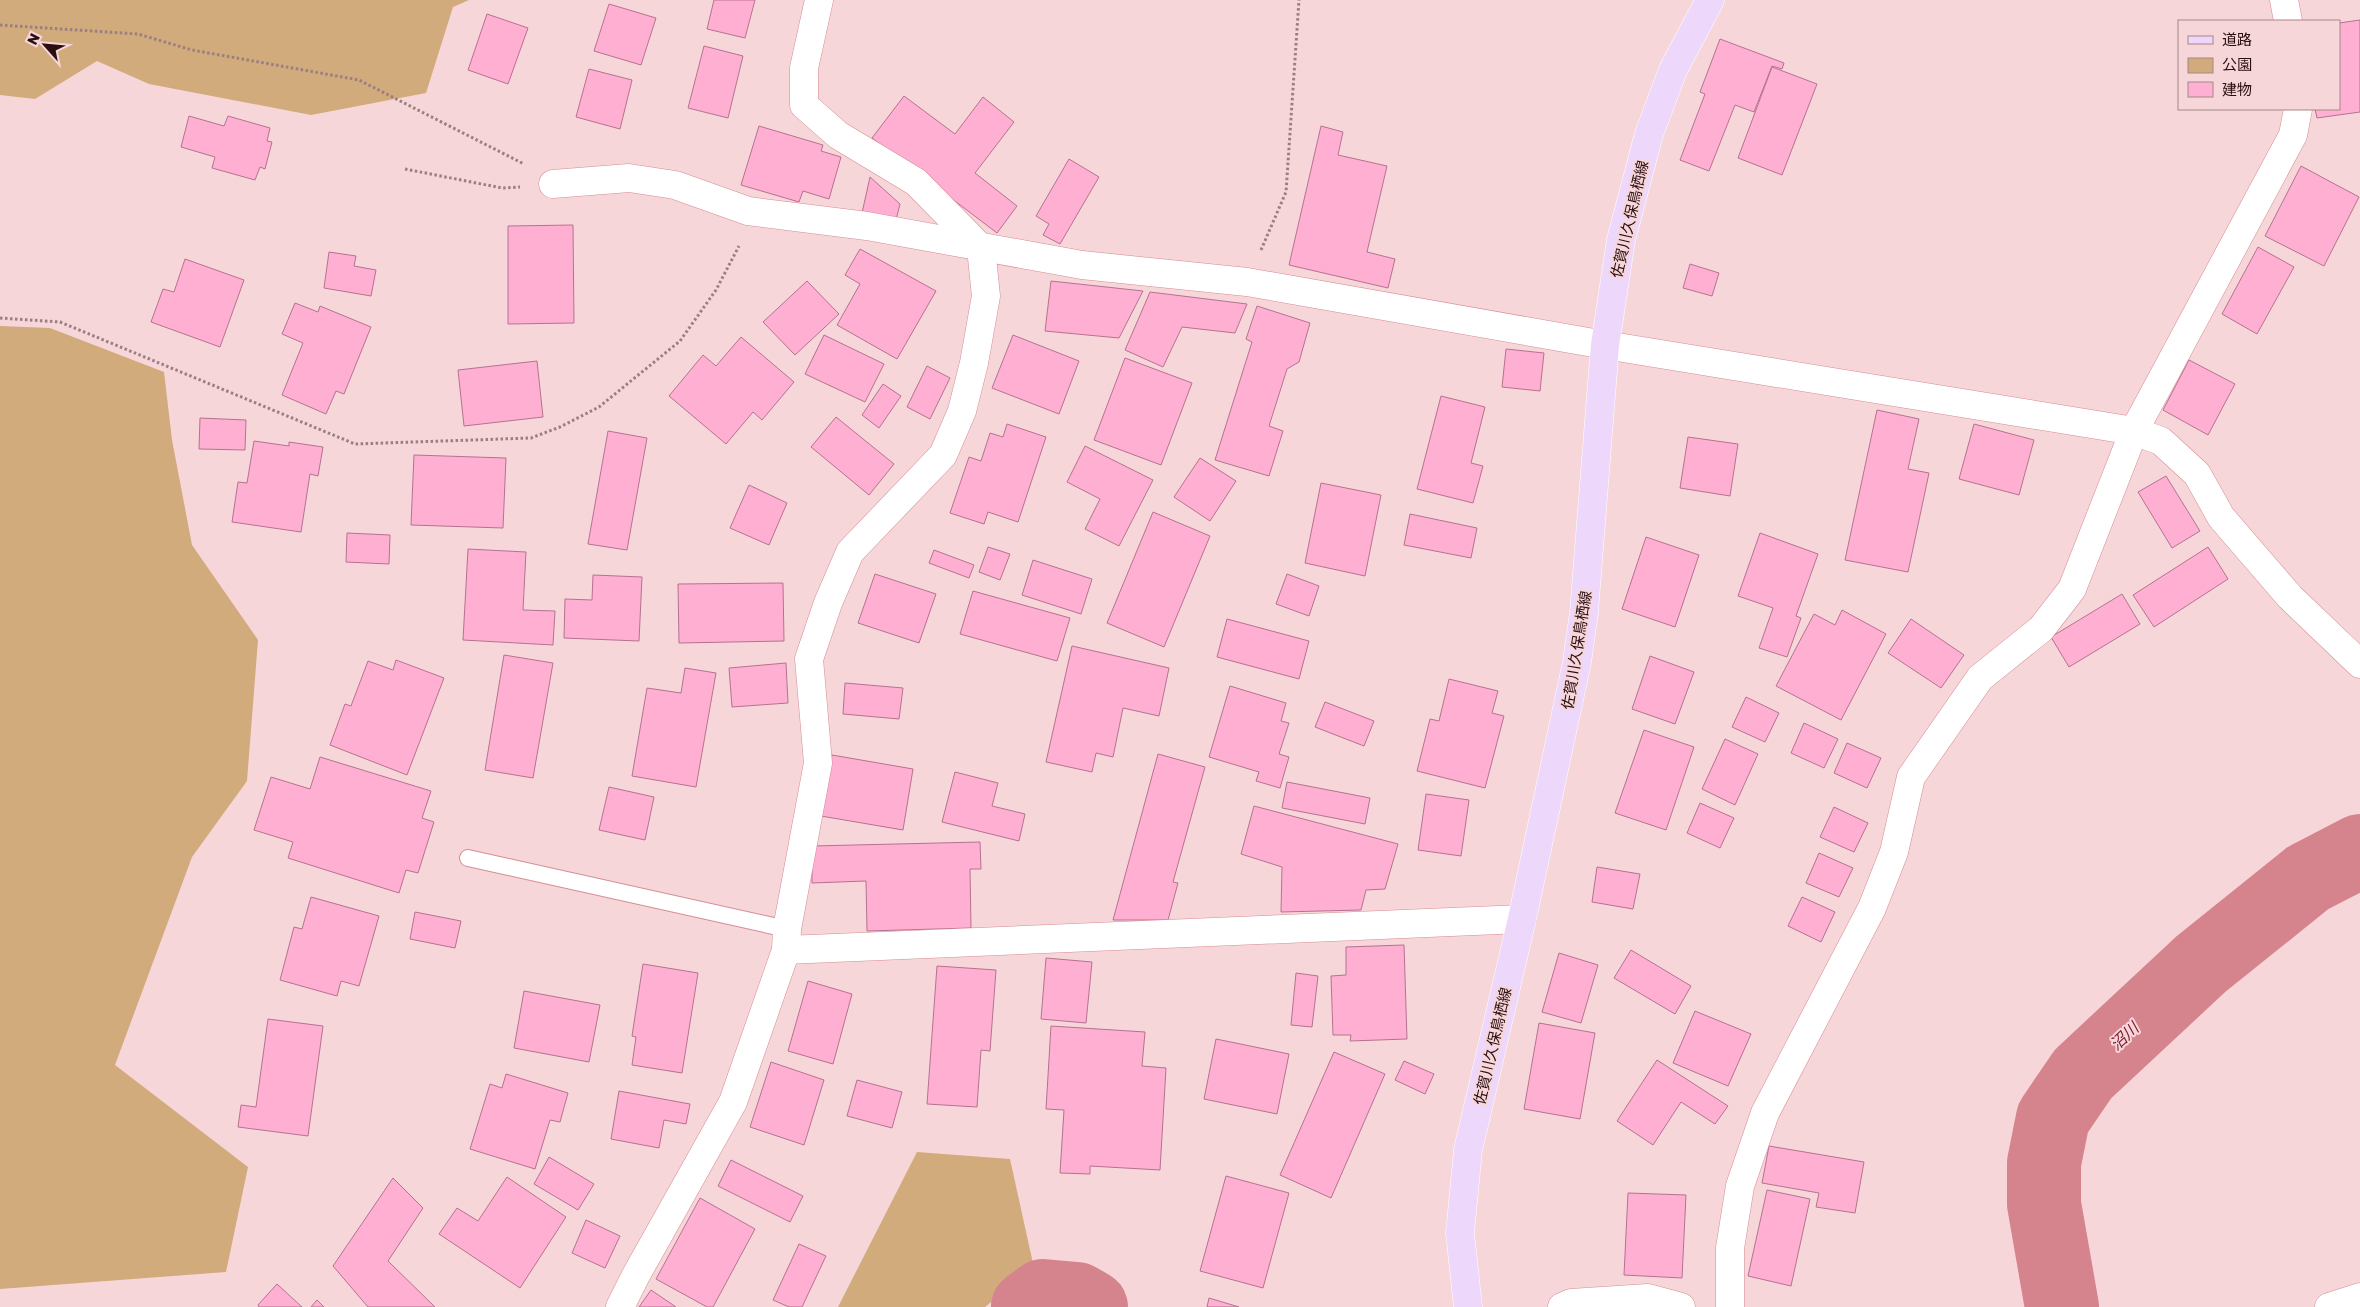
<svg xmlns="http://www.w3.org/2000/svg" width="2360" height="1307" font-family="'Golos Text','Noto Sans JP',sans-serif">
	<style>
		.green { fill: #d1ab7c }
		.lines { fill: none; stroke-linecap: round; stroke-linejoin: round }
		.river { stroke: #d5838d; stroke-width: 74 }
		.building { fill: #ffb0d2; stroke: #b57290 }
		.service-casing { stroke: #d68b93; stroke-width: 18 }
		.minor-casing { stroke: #d68b93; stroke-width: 29 }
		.primary-casing { stroke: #fff; stroke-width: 29 }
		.path { stroke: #9c7e81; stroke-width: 3; stroke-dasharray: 2.5 2.5; stroke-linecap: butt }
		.service { stroke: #fff; stroke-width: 16 }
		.minor { stroke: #fff; stroke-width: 28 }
		.primary { stroke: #edd7fb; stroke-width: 28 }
		.labels { text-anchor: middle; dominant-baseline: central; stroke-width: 4; stroke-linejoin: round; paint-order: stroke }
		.street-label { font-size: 15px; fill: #290e12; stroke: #f7d6d9 }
		.water-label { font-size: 16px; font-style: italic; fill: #7a1830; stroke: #f7d6d9 }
	</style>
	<rect width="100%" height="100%" fill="#f7d6d9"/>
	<!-- green -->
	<g class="green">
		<polygon points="0,0 469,0 453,7 426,93 311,115 149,84 97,61 35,99 0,95"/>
		<polygon points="0,326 50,328 164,372 172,440 192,545 258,640 247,781 192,857 115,1065 248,1167 226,1272 0,1289"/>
		<polygon points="917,1152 1010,1159 1034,1268 985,1307 838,1307"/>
	</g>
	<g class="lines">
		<!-- river -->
		<g class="river">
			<polyline points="1028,1307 1043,1296 1077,1299 1091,1307"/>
			<polyline points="2062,1307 2044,1204 2044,1163 2053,1118 2083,1074 2201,964 2308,878 2360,851"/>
		</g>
	</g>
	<!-- building -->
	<g class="building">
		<polygon points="714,0 755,0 745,38 707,29"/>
		<polygon points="609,4 656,18 641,65 594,51"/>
		<polygon points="487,14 528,28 508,84 468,70"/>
		<polygon points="2360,20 2360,112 2317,118 2315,109 2339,109 2339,23"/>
		<polygon points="1720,39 1784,63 1782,69 1772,66 1754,112 1735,105 1709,171 1680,160 1705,94 1700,92"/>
		<polygon points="704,46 743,56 728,118 688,108"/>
		<polygon points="1772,67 1817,84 1782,175 1738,158"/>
		<polygon points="589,69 632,80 620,129 576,117"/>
		<polygon points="904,96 955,134 983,97 1014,122 975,173 1017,206 997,233 872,138"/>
		<polygon points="189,116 224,126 228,116 270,128 267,141 272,142 265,169 260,167 255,180 212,168 215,157 181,147"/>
		<polygon points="759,126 823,145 821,151 841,157 829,199 803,191 799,202 741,185"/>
		<polygon points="1321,126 1343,132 1338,155 1387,166 1367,252 1395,259 1388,288 1289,265"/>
		<polygon points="1069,159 1099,177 1060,244 1043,235 1049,224 1036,216"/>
		<polygon points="2301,166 2359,197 2324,266 2265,236"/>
		<polygon points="870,177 900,204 896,220 862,213"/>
		<polygon points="573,225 574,323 508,324 508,226"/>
		<polygon points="2258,247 2294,267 2257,334 2222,314"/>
		<polygon points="860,249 936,291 897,359 837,325 860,284 845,275"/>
		<polygon points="329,252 356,256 354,266 376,270 371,296 324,288"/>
		<polygon points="185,259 244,280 220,347 151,322 163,289 174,292"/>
		<polygon points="1690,264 1719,273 1712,296 1683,288"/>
		<polygon points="807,281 839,314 795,355 763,322"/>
		<polygon points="1051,281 1143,291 1119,338 1045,331"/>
		<polygon points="1150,292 1247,304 1235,333 1182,327 1163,367 1125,350"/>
		<polygon points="295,303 318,312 320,306 371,327 344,394 336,391 326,414 282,395 303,343 282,334"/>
		<polygon points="1257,306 1310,323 1299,362 1287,369 1269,426 1283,431 1269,476 1215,460 1252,342 1246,339"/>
		<polygon points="824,335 884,364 865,402 805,374"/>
		<polygon points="1013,335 1079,361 1059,414 992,388"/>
		<polygon points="741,337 794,382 762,420 753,412 726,444 669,396 703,355 716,366"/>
		<polygon points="1506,349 1544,353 1540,391 1502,387"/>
		<polygon points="1125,358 1192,383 1161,465 1094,440"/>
		<polygon points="2189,360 2235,384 2208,435 2163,410"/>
		<polygon points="537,361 543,417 464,426 458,370"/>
		<polygon points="927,366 950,378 930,419 907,407"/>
		<polygon points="883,384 901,396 879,428 862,415"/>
		<polygon points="1441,396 1485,407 1471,463 1483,466 1473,503 1417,489"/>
		<polygon points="1877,410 1919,419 1908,469 1929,473 1908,572 1845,560"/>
		<polygon points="836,417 894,464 869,495 811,447"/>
		<polygon points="200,418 246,420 245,450 199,449"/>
		<polygon points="1007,424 1046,437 1018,522 988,512 984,524 950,513 969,457 981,461 990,433 1003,437"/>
		<polygon points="1974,424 2034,440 2019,495 1959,479"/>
		<polygon points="608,431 647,438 627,550 588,544"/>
		<polygon points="1688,437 1738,444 1730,496 1680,488"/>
		<polygon points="254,441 289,446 289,442 323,447 318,476 310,474 301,532 232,522 238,482 247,483"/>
		<polygon points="1085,446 1153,480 1119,546 1085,529 1100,499 1067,482"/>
		<polygon points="414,455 506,458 503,528 411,525"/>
		<polygon points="1200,458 1236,481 1210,521 1174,497"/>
		<polygon points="2166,476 2200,531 2172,548 2138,492"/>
		<polygon points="1321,483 1381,495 1365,576 1305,563"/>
		<polygon points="749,485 787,503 769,545 730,528"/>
		<polygon points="1153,512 1210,536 1164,647 1107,623"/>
		<polygon points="1410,514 1477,528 1471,558 1404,545"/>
		<polygon points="347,533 390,535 389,564 346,562"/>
		<polygon points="1760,533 1818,554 1796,616 1801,618 1787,657 1759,648 1773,608 1738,596"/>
		<polygon points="1646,537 1699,555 1675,627 1622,609"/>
		<polygon points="988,547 1010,554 1000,580 979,572"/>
		<polygon points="2208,547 2228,579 2154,627 2133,595"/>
		<polygon points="468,549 526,552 523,610 555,611 553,645 463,640"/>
		<polygon points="934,550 974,565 969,578 929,563"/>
		<polygon points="1033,560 1092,579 1081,614 1022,595"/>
		<polygon points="875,574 936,594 919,643 858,623"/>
		<polygon points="1287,574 1319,586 1309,616 1276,604"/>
		<polygon points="593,575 642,577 639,641 564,638 565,599 592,600"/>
		<polygon points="783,583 784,641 679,643 678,584"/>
		<polygon points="973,591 1070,618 1057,661 960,634"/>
		<polygon points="2122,594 2140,624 2069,667 2051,637"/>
		<polygon points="1842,610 1886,634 1841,720 1776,686 1814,614 1835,625"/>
		<polygon points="1227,619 1309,641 1299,679 1217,657"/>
		<polygon points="1911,619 1964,655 1941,688 1888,653"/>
		<polygon points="1072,646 1169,668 1159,716 1123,708 1113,757 1096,753 1092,772 1046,762"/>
		<polygon points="504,655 553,663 533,778 485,770"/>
		<polygon points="1650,656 1694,672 1675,724 1632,709"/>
		<polygon points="396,660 444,678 407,775 330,745 345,704 351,706 368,661 393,670"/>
		<polygon points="786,663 788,703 732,707 729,668"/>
		<polygon points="685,668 716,673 696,787 632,776 647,688 681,693"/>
		<polygon points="1449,679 1498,691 1492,713 1504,716 1485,788 1417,771 1430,719 1439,721"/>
		<polygon points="845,683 903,688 899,719 843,714"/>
		<polygon points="1230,686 1286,703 1281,721 1289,723 1279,754 1289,757 1280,788 1256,781 1259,772 1209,757"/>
		<polygon points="1746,697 1779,713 1765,742 1732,727"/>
		<polygon points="1325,702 1374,721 1364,746 1315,727"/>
		<polygon points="1804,723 1838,739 1824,768 1791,753"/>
		<polygon points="1644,730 1694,747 1666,830 1615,813"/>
		<polygon points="1725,739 1758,754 1735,805 1702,789"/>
		<polygon points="1847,743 1881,758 1867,788 1834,773"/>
		<polygon points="1158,754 1205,767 1173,882 1178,883 1168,920 1113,920"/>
		<polygon points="832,755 913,769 903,830 821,816"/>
		<polygon points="320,757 431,791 422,818 434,822 418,873 406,870 399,893 288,858 293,842 254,830 271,777 310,789"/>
		<polygon points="955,772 998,783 992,806 1025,814 1019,841 942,822"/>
		<polygon points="1287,782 1370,798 1365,824 1282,808"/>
		<polygon points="609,787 654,797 645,840 599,830"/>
		<polygon points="1426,794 1469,800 1461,856 1418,850"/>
		<polygon points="1700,803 1734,818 1720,848 1687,833"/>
		<polygon points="1254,806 1398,844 1385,889 1366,890 1361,910 1281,912 1282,867 1241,854"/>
		<polygon points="1834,807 1868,823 1854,852 1820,837"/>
		<polygon points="980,842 981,869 970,869 971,928 867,931 866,881 812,883 812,846"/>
		<polygon points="1819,853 1853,868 1839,897 1806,883"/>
		<polygon points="1597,867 1640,874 1633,909 1592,902"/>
		<polygon points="311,897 379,916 359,986 341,981 337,996 280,980 294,927 302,929"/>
		<polygon points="1802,897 1835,912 1821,942 1788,926"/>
		<polygon points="415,912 461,921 455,948 410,939"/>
		<polygon points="1404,945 1407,1039 1350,1041 1351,1035 1333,1035 1331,976 1346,975 1346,947"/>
		<polygon points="1631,950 1691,986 1675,1014 1614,978"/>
		<polygon points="1559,953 1598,965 1581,1023 1542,1012"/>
		<polygon points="1046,958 1092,962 1086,1023 1041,1019"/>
		<polygon points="643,964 698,973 682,1073 632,1065 636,1037 632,1036"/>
		<polygon points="937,966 996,970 990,1051 981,1050 977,1107 927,1104"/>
		<polygon points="1296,973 1318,976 1312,1027 1291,1025"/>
		<polygon points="808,981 852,994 833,1064 788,1051"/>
		<polygon points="524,991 600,1005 589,1062 514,1048"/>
		<polygon points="1695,1011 1751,1034 1728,1086 1673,1063"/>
		<polygon points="268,1019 323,1026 308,1136 238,1127 241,1105 256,1107"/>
		<polygon points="1539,1023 1595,1033 1580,1119 1524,1109"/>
		<polygon points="1051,1026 1145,1032 1142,1066 1166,1068 1160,1170 1090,1166 1090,1174 1060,1173 1064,1110 1046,1109"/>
		<polygon points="1216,1039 1289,1054 1277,1114 1204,1099"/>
		<polygon points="1334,1052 1385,1074 1331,1198 1280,1175"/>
		<polygon points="1657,1060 1728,1106 1715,1124 1681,1102 1653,1145 1617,1121"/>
		<polygon points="1404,1061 1434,1074 1425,1094 1395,1080"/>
		<polygon points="771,1062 824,1080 804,1145 750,1127"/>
		<polygon points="506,1074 568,1093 560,1122 550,1120 535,1169 470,1149 490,1084 502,1088"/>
		<polygon points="857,1080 902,1092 892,1128 847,1116"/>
		<polygon points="619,1091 690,1104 686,1124 664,1120 659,1148 611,1139"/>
		<polygon points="1769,1146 1864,1162 1855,1213 1816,1207 1819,1193 1762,1183"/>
		<polygon points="549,1157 594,1184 578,1210 534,1184"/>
		<polygon points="731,1160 803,1196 790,1222 718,1186"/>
		<polygon points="1226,1176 1289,1193 1263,1288 1200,1271"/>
		<polygon points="507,1177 566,1217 520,1288 439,1234 457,1208 478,1221"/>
		<polygon points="393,1178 423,1208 388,1261 435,1307 368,1307 333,1266"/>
		<polygon points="1767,1190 1810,1199 1791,1286 1748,1276"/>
		<polygon points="1628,1193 1686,1195 1682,1278 1624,1275"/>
		<polygon points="700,1198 755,1229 713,1307 707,1307 656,1279"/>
		<polygon points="586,1220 620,1236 605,1268 572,1253"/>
		<polygon points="799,1244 826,1256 802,1307 789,1307 773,1300"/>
		<polygon points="277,1284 302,1307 259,1307 258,1305"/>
		<polygon points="651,1290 676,1307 639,1307"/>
		<polygon points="1209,1298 1239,1307 1207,1307"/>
		<polygon points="317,1300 324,1307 311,1307"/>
	</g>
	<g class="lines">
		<!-- service casing -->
		<g class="service-casing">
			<polyline id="service" points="468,858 787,929"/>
		</g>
		<!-- minor casing -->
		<g class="minor-casing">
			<g id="minor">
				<polyline points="2284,0 2288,21"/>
				<polyline points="553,184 629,178 675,185 748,211 867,226 1082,265 1247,282 1605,345 2134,431 2161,441 2197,474 2221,517 2290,597 2360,664"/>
				<polyline points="786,950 1522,919"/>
				<polyline points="620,1307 636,1275 733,1102 786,950 787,929 818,763 809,659 828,603 850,552 943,455 962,411 974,363 986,296 981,248 916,182 838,135 804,105 804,68 819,0"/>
				<polyline points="1562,1307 1571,1303 1648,1298 1681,1307"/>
				<polyline points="1730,1307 1730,1248 1740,1186 1765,1113 1872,908 1894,852 1911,777 1980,678 2041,629 2072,589 2134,431 2293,135 2298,109"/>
				<polyline points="2329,1307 2360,1297"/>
			</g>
		</g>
		<!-- primary casing -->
		<g class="primary-casing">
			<polyline id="primary" points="1468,1307 1460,1233 1468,1150 1522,919 1577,662 1584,612 1605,345 1621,240 1649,134 1673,70 1710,0"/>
		</g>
		<!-- path -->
		<g class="path">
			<polyline points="0,25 138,34 192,50 359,80 524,164"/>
			<polyline points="405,169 502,188 520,187"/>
			<polyline points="1261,250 1286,192 1299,0"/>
			<polyline points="0,318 60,322 355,444 531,438 560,427 599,407 680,341 716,290 739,246"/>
		</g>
		<!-- service -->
		<use href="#service" class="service"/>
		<!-- minor -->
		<use href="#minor" class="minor"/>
		<!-- primary -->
		<use href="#primary" class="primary"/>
	</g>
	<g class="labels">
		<!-- street labels -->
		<g class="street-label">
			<text transform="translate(1629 219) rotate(-77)">佐賀川久保鳥栖線</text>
			<text transform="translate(1576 650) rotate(-81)">佐賀川久保鳥栖線</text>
			<text transform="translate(1492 1046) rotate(-77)">佐賀川久保鳥栖線</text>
		</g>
		<!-- water labels -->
		<g class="water-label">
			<text transform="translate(2124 1036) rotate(-43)">沼川</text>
		</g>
	</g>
	<!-- legend -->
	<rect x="2178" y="20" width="162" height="90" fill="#f7d6d9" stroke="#a58689"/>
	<rect x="2188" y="36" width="25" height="8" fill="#edd7fb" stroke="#a58689"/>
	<text x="2222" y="45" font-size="15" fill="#290e12">道路</text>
	<rect x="2188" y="58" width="25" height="15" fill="#d1ab7c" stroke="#a58689"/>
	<text x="2222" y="70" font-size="15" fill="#290e12">公園</text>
	<rect x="2188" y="82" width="25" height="15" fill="#ffb0d2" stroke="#a58689"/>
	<text x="2222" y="95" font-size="15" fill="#290e12">建物</text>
	<!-- north arrow -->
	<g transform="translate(45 45) rotate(297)" stroke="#f7d6d9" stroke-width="4" paint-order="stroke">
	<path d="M0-4L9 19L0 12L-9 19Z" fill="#290e12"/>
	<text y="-8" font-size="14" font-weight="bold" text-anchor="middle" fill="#290e12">N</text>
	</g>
</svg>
